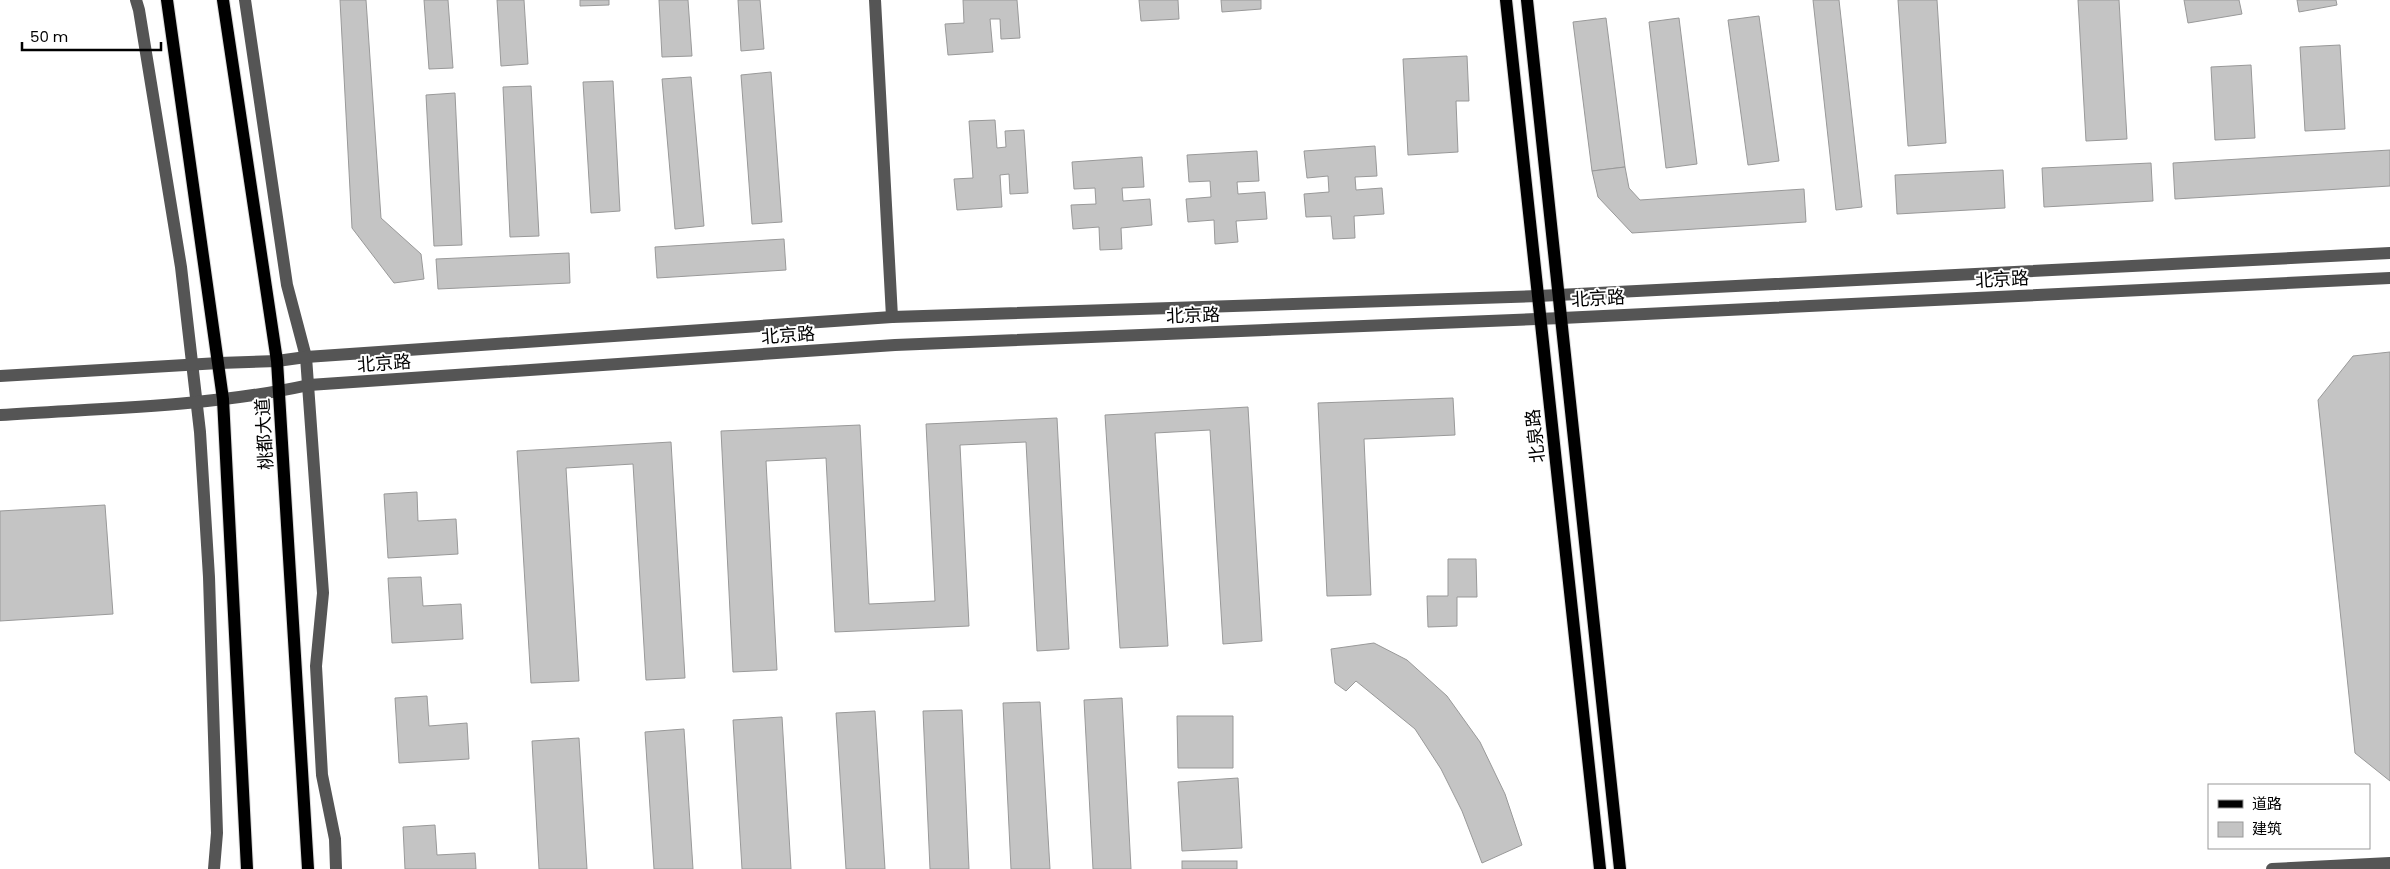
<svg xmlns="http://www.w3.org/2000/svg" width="2390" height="869" font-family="Poppins,'Noto Sans SC',sans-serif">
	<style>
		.building { fill: #c4c4c4; stroke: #999 }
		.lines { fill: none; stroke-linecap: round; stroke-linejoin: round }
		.major-casing { stroke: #dbdbdb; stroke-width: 14 }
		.minor { stroke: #555; stroke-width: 12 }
		.major { stroke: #000; stroke-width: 12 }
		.labels { text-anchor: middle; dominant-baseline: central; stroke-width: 4; stroke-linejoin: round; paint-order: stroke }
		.street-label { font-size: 18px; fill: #000; stroke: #fff }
	</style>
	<rect width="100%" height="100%" fill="#fff"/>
	<!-- building -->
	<g class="building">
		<polygon points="340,0 366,0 381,218 421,254 424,279 394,283 352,228"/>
		<polygon points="424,0 448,0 453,68 429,69"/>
		<polygon points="497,0 524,0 528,64 501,66"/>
		<polygon points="580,0 609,0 609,5 580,6"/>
		<polygon points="659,0 688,0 692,56 662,57"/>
		<polygon points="738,0 760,0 764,49 741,51"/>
		<polygon points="963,0 1017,0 1020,38 1001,39 1000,19 990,19 993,52 948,55 945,24 964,23"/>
		<polygon points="1139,0 1178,0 1179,19 1141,21"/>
		<polygon points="1221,0 1261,0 1261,9 1222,12"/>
		<polygon points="1813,0 1839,0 1862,207 1836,210"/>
		<polygon points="1898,0 1937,0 1946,143 1908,146"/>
		<polygon points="2078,0 2119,0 2127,139 2086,141"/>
		<polygon points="2184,0 2239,0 2242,14 2188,23"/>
		<polygon points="2297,0 2336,0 2337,5 2299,12"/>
		<polygon points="1759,16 1779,161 1748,165 1728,20"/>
		<polygon points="1606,18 1625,167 1592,171 1573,22"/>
		<polygon points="1679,18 1697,164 1666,168 1649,22"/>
		<polygon points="2340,45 2345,129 2305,131 2300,47"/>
		<polygon points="1467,56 1469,101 1456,101 1458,152 1408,155 1403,59"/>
		<polygon points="2251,65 2255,138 2215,140 2211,67"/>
		<polygon points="771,72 782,222 752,224 741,75"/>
		<polygon points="691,77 704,226 675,229 662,79"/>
		<polygon points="613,81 620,211 591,213 583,82"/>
		<polygon points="531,86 539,236 510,237 503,87"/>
		<polygon points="455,93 462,245 434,246 426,95"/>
		<polygon points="995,120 997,148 1006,147 1005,131 1024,130 1028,193 1010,194 1009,174 1000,175 1002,207 957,210 954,179 973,178 969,121"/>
		<polygon points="1375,146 1377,176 1355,177 1356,190 1382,188 1384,214 1354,216 1355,238 1333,239 1331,216 1306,217 1304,194 1329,192 1328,176 1307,178 1304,151"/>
		<polygon points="2390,150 2390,186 2175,199 2173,163"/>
		<polygon points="1257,151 1259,181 1237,182 1238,194 1265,192 1267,219 1236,221 1238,242 1215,244 1214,220 1188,222 1186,199 1211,197 1210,181 1189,182 1187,155"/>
		<polygon points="1142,157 1144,187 1122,188 1123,201 1150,199 1152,225 1121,228 1122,249 1100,250 1099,227 1073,229 1071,205 1096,204 1095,188 1074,189 1072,162"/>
		<polygon points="2151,163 2153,201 2044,207 2042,168"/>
		<polygon points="1625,167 1629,188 1640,200 1804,189 1806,222 1632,233 1598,197 1592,171"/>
		<polygon points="2003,170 2005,208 1897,214 1895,175"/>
		<polygon points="784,239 786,270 657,278 655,247"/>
		<polygon points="569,253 570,283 438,289 436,259"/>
		<polygon points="2390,352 2390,781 2355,753 2318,400 2353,356"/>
		<polygon points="1453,398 1455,435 1364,439 1371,595 1327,596 1318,403"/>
		<polygon points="1248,407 1262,641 1223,644 1210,430 1155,433 1168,646 1120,648 1105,415"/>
		<polygon points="1057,418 1069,649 1037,651 1026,442 960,445 969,626 835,632 826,458 766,461 777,670 733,672 721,431 860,425 869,604 935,601 926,424"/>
		<polygon points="671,442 685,678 646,680 633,464 566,468 579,681 531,683 517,451"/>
		<polygon points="417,492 418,521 456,519 458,554 388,558 384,494"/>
		<polygon points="105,505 113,614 0,621 0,511"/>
		<polygon points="1448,559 1476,559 1477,597 1457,597 1457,626 1428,627 1427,596 1448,596"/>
		<polygon points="421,577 423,606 461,604 463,639 392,643 388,578"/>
		<polygon points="1374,643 1407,660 1447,696 1480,742 1505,794 1522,845 1482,863 1462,811 1441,769 1415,729 1356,681 1346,691 1335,683 1331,649"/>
		<polygon points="427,696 429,726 467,723 469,759 399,763 395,698"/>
		<polygon points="1122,698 1131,869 1093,869 1084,700"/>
		<polygon points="1040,702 1050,869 1011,869 1003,703"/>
		<polygon points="962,710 969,869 930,869 923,711"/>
		<polygon points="875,711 885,869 846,869 836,713"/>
		<polygon points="1177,716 1233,716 1233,768 1178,768"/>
		<polygon points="782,717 791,869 742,869 733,720"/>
		<polygon points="684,729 693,869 654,869 645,732"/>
		<polygon points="579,738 587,869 539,869 532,741"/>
		<polygon points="1238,778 1242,848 1182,851 1178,782"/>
		<polygon points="435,825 437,855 475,853 476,869 405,869 403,827"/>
		<rect x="1182" y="861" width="55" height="8"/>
	</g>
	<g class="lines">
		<!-- major casing -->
		<g class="major-casing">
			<g id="major">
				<polyline points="167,0 223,399 247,869"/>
				<polyline points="223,0 277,361 308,869"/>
				<polyline points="1506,0 1600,869"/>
				<polyline points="1527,0 1620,869"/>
			</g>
		</g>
		<!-- minor -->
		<g class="minor">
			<polyline points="136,0 139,10 181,267 200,432 209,577 217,833 214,869"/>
			<polyline points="245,0 287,285 306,357 323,593 316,666 322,775 335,839 336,869"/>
			<polyline points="875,0 892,317"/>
			<polyline points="0,376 219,363 277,361 306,357 892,317 1538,296 2390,253"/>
			<path d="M0,415c103,-7 208,-8 309,-30l586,-40 667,-27 828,-40"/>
			<polyline points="2272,869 2390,863"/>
		</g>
		<!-- major -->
		<use href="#major" class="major"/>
	</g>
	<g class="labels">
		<!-- street labels -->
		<g class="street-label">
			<text transform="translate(2002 279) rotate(-3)">北京路</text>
			<text transform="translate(1598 298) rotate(-3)">北京路</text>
			<text transform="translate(1193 315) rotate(-2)">北京路</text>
			<text transform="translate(788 335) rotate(-4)">北京路</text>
			<text transform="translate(384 363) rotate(-4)">北京路</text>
			<text transform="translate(264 434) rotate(-93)">桃都大道</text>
			<text transform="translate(1535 436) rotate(-96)">北泉路</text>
		</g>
	</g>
	<!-- legend -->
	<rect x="2208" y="784" width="162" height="65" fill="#ffffff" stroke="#999999"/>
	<rect x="2218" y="800" width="25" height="8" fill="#000000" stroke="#999999"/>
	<text x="2252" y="809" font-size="15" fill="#000000">道路</text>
	<rect x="2218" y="822" width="25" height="15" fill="#c4c4c4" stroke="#999999"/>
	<text x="2252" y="834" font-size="15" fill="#000000">建筑</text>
	<!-- scale -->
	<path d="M22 42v8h139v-8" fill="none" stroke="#000000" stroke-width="2.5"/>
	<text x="30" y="42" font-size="15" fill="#000000" stroke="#ffffff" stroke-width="4" paint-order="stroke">50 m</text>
</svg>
